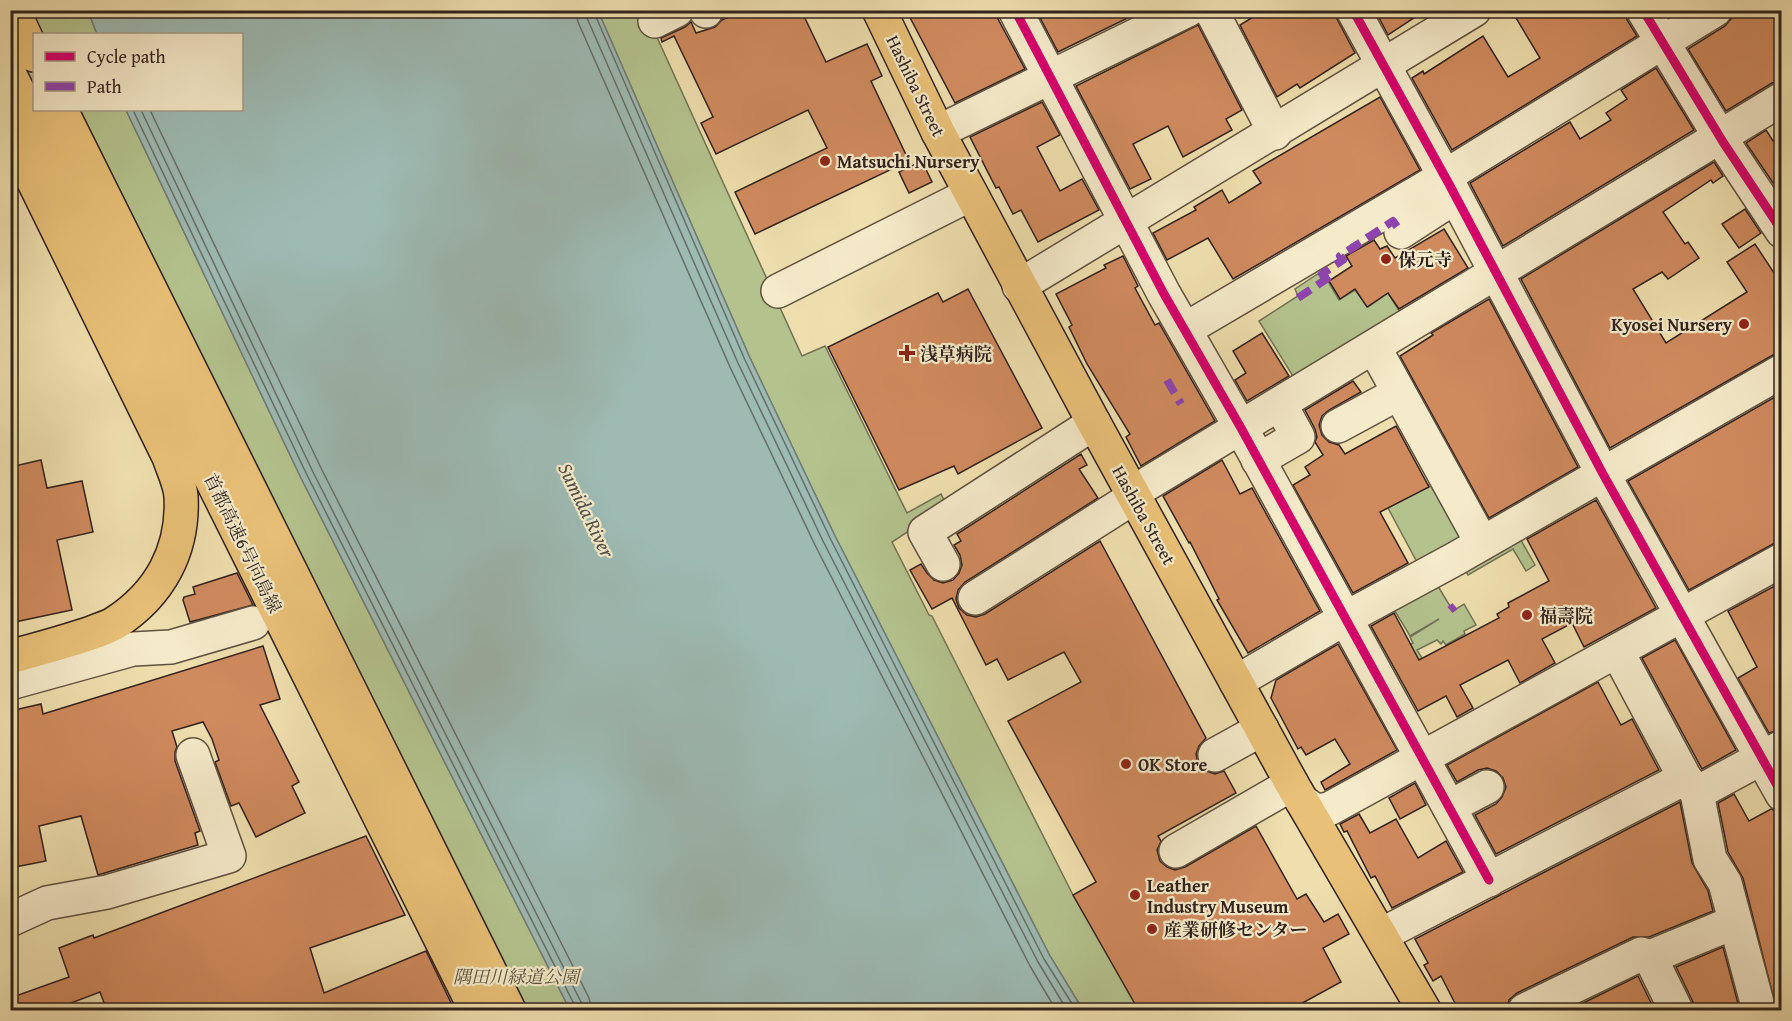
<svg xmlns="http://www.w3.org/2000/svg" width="1792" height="1021" font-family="'Gentium Book Plus','Noto Serif JP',serif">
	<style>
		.green { fill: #b4c38e; stroke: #727255; stroke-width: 1.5 }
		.water { fill: #9dbab3; stroke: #727d77; stroke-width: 1.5 }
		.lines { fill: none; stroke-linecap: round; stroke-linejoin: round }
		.shore { stroke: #676e68; stroke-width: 1.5 }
		.building { fill: #cf8a5e; stroke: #31221c; stroke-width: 1.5 }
		.minor-casing { stroke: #605140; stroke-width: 36 }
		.major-casing { stroke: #31221c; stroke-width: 36 }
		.highway-casing { stroke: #31221c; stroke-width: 36 }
		.minor { stroke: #f5eaca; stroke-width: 33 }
		.major { stroke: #e8c077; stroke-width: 33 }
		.highway { stroke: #e8c077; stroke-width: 33 }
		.quiet { stroke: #8e44ad; stroke-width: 8; stroke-dasharray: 15 8; stroke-linecap: butt }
		.cycleway-casing { stroke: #f5eaca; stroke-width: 13 }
		.cycleway { stroke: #d6006c; stroke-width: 9 }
		.poi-dot { fill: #8f2418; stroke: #f5eaca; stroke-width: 2 }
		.labels { text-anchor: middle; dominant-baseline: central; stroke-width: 4.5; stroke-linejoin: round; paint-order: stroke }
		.street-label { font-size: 18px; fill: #31221c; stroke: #f5eaca }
		.poi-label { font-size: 18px; font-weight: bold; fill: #31221c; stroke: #f5eaca; text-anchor: start }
		.park-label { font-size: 18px; font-style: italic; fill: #58523e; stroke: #f5eaca }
		.water-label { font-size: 20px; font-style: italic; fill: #515049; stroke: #f5eaca }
	</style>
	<rect width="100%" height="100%" fill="#efdfae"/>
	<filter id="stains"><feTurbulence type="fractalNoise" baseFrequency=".00333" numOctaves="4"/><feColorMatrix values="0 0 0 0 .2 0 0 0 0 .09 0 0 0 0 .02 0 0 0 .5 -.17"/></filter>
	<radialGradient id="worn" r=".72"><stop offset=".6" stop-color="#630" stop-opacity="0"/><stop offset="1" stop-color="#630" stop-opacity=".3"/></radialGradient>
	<!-- green -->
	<g class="green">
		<polygon points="10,11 88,11 97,34 34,34 34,110 126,110 301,478 570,1010 495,1010 312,640 11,163"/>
		<polygon points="598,11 645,11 802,356 825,346 907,513 941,494 947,506 892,542 929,615 932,616 1073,895 1140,1010 1083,1010 1050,956 835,536 750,358"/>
		<polygon points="1322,271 1339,300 1355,290 1368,307 1388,293 1403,317 1296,381 1259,321 1298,296 1295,289"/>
		<polygon points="1441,478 1471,534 1418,564 1388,508"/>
		<polygon points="1518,535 1535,565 1526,571 1513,549 1468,575 1463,566"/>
		<polygon points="1436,583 1453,611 1464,604 1476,625 1464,631 1465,634 1446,645 1443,641 1441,644 1437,640 1417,650 1427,666 1420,671 1406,647 1413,643 1410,637 1439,619 1410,636 1393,608"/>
	</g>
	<!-- water -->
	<polygon class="water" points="88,11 598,11 750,358 835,536 1050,956 1083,1010 570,1010 301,478 126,110 242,110 242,34 97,34"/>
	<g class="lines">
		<!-- shore -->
		<g class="shore">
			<polyline points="576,10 578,22 730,367 815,545 1030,966 1056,1010"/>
			<polyline points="585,10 587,18 738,363 823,541 1038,962 1067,1010"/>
			<polyline points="593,10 745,360 830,538 1044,959 1076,1010"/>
			<polyline points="133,110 307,475 575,1006 575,1010"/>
			<polyline points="141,110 313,472 581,1002 583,1010"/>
			<polyline points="150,110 321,468 589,998 592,1010"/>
		</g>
	</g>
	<!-- building -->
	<g class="building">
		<polygon points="742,10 801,10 826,62 867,44 882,76 871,81 909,161 755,234 735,192 827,148 808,110 716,154 701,123 713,117 674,36 662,42 661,38 685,27 691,22 696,33 715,27 722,20"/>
		<polygon points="906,10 996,10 998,19 1025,69 955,103"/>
		<polygon points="1036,10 1144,10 1058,52"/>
		<polygon points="1264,10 1334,10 1337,19 1355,53 1300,88 1297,84 1277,97 1240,25"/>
		<polygon points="1375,10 1426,10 1388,35"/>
		<polygon points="1529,10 1624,10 1627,20 1637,36 1452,150 1412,78 1423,71 1424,74 1483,36 1508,77 1540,58 1516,18"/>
		<polygon points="1734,10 1782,10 1782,80 1772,83 1726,111 1688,49 1725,26 1731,19"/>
		<polygon points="1198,25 1242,110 1226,119 1232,130 1183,157 1168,126 1133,144 1151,179 1130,189 1076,86"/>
		<polygon points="1656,68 1694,130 1503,246 1470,183 1570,122 1580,139 1611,120 1606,113 1627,99 1621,90"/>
		<polygon points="1380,97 1420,170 1233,279 1208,238 1167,260 1153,233 1196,210 1194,207 1222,190 1229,203 1261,183 1253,171"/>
		<polygon points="1042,102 1060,135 1037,147 1060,191 1082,179 1099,210 1038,242 1021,210 1013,214 999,187 996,188 970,137"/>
		<polygon points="1766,130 1773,141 1782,136 1782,196 1746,143"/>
		<polygon points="922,161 932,182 909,193 899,172"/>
		<polygon points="1714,162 1723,176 1713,183 1711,180 1663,212 1685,244 1688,242 1699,258 1668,279 1662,272 1633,289 1666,343 1747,292 1727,262 1755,244 1774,273 1782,267 1782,352 1773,355 1610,448 1521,279"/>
		<polygon points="1745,209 1761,233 1739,248 1722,224"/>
		<polygon points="1444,229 1468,268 1399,309 1388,293 1367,307 1355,289 1340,299 1329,281 1352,266 1346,256 1374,240 1380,249 1387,246 1395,258"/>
		<polygon points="1123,256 1138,286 1135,288 1155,325 1159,323 1215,421 1141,466 1126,437 1130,434 1087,364 1069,327 1072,325 1056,294 1106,268 1104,265"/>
		<polygon points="968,289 1042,428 958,474 954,466 899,490 828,347 938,293 943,302"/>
		<polygon points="1489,299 1578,467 1489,518 1400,356 1433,335 1431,333"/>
		<polygon points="1262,333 1289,376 1247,401 1235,380 1246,373 1233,351"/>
		<polygon points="1353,381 1361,392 1329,410 1322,416 1319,425 1322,435 1329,442 1339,445 1345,454 1396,426 1429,487 1380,512 1408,563 1353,593 1293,485 1310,475 1305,467 1323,455 1315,442 1317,437 1315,429 1305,410"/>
		<polygon points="1782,393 1782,541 1773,544 1689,590 1628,481"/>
		<polygon points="1081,454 1087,465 1079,469 1098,498 965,582 958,590 956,599 959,608 967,615 976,617 985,614 1100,541 1206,738 1199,746 1196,754 1198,764 1206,771 1215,774 1224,771 1236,793 1158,836 1161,841 1157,850 1160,861 1167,867 1175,870 1185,867 1256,826 1297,899 1306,894 1324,922 1338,914 1349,934 1323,948 1341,982 1288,1011 1139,1011 1073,895 1096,882 1008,721 1081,682 1064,652 1008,680 997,659 986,665 952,598 932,609 910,570 921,564 927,573 934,580 943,583 953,580 959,573 962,565 960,555 954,545 961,541 957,534"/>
		<polygon points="41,460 47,488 82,481 93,532 57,540 72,610 10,623 10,467"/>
		<polygon points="1222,460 1240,494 1252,488 1320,611 1248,653 1217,600 1219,599 1190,542 1189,543 1163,496"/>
		<polygon points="1596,500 1656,608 1584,647 1572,623 1542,639 1555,663 1520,683 1508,660 1460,685 1473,708 1457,717 1446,696 1418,711 1371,626 1394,613 1419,660 1499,618 1497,614 1509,607 1508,603 1549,581 1527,539"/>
		<polygon points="237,573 253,605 190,622 183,600 184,597 195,594 193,587"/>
		<polygon points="1782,582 1782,729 1769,733 1738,678 1757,667 1728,611"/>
		<polygon points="1675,640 1736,750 1702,769 1642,658"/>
		<polygon points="1338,644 1397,750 1325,790 1321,782 1350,764 1335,739 1306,755 1301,747 1298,749 1271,698 1276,680"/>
		<polygon points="263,646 280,699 260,705 299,782 292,786 305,813 256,837 239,803 231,806 215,762 219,760 212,739 203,722 172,731 177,747 175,752 175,761 200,831 195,833 198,845 98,875 81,816 39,826 46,861 10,868 10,711 41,704 43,714"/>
		<polygon points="1598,682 1621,725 1632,719 1659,770 1496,854 1475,815 1496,804 1502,797 1506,787 1503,778 1496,771 1487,768 1478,770 1457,782 1447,765"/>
		<polygon points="1415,783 1426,805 1400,819 1389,798"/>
		<polygon points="1734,794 1749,821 1771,809 1782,813 1782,1011 1777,1011 1743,878 1728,852 1718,803"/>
		<polygon points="1680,802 1692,863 1708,891 1713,911 1649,937 1633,937 1517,993 1509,1000 1507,1011 1459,1011 1441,976 1433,981 1424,965 1428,963 1415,939"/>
		<polygon points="1359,814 1370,833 1396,819 1418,858 1446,841 1463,872 1392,908 1375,876 1371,878 1347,831 1344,832 1340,824"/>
		<polygon points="366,836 405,915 310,948 324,993 426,951 455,1011 107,1011 100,992 50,1011 10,1011 10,998 69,977 59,948 93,935 94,938"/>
		<polygon points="1723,947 1740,1011 1695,1011 1693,1002 1676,967"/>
		<polygon points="1638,976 1655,1011 1567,1011"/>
	</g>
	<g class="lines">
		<!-- minor casing -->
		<g class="minor-casing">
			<g id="minor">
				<polyline points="706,10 706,11"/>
				<polyline points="1015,10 1164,294 1241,428 1489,880"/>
				<polyline points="1211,10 1275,133"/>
				<polyline points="1353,10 1449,184 1603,474 1782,794"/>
				<polyline points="1643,10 1723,142 1782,231"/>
				<polyline points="655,21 677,10"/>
				<polyline points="938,132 1188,10"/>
				<polyline points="1401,232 1455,197"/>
				<polyline points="1019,286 1474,10"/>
				<polyline points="778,291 971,194"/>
				<polyline points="1187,334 1187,330 1191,326 1444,177 1715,10"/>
				<polyline points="1374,347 1482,543"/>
				<polyline points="1338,426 1399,393"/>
				<polyline points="1258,460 1298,437 1280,404"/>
				<polyline points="1132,493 1782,99"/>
				<polyline points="943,564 925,532 1094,423"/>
				<polyline points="975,598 1134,497"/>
				<polyline points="1617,651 1685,778 1697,793 1710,859 1725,883 1759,1010"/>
				<polyline points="1236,682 1344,619 1455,559 1782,371"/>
				<polyline points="10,683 133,649 171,647 253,623"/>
				<polyline points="1215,755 1262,729"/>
				<polyline points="1697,793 1780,748"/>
				<polyline points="1302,801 1315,811 1329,809 1782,560"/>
				<polyline points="1449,807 1487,787"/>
				<polyline points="1176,851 1292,784"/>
				<polyline points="10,920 47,903 107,892 229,856 193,755"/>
				<polyline points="1381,935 1685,778"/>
				<polyline points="1650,957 1676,1010"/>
				<polyline points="1525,1010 1641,954 1650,957 1735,922"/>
			</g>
		</g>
		<!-- major casing -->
		<g class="major-casing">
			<polyline id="major" points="879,10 938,132 1094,423 1292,784 1424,1010"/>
		</g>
		<!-- highway casing -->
		<g class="highway-casing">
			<g id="highway">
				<polyline points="13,10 34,55"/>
				<polyline points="10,75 476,1010"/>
				<polyline points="61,110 509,1010"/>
				<path d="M10,133l159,324c4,12 11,26 12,39 3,54 -21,98 -66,127 -6,4 -14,6 -21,9 -28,10 -56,17 -84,25"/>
			</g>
		</g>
		<!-- minor -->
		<use href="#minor" class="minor"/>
		<!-- major -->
		<use href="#major" class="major"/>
		<!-- highway -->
		<use href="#highway" class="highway"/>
		<!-- quiet -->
		<g class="quiet">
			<polyline points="1326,279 1322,274 1343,260 1340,256 1393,221 1401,232"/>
			<polyline points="1298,298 1331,276"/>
			<polyline points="1167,380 1181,404"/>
			<polyline points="1450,610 1455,606"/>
		</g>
		<!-- cycleway casing -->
		<g class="cycleway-casing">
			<g id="cycleway">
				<polyline points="1015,10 1164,294 1241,428 1489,880"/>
				<polyline points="1353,10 1449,184 1603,474 1782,794"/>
				<polyline points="1643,10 1723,142 1782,231"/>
			</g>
		</g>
		<!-- cycleway -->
		<use href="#cycleway" class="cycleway"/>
	</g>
	<!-- markers -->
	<g class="poi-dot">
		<circle cx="825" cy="161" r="6"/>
		<circle cx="1386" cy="259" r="6"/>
		<circle cx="1744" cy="324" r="6"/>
		<path d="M904 344h6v6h6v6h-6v6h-6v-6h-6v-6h6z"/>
		<circle cx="1527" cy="615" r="6"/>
		<circle cx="1126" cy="764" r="6"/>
		<circle cx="1135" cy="895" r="6"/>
		<circle cx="1152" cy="929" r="6"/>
	</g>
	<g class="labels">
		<!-- street labels -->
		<g class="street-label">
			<text transform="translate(916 86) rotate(64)">Hashiba Street</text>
			<text transform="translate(1144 515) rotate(61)">Hashiba Street</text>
			<text transform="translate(243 543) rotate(64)">首都高速6号向島線</text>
		</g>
		<!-- poi labels -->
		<g class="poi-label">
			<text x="837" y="161">Matsuchi Nursery</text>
			<text x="1398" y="259">保元寺</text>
			<text x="1732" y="324" text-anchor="end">Kyosei Nursery</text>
			<text x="920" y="353">浅草病院</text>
			<text x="1539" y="615">福壽院</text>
			<text x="1138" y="764">OK Store</text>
			<text x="1147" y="885">Leather<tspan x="1147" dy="21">Industry Museum</tspan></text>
			<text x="1164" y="929">産業研修センター</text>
		</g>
		<!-- park labels -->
		<g class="park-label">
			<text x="516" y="976">隅田川緑道公園</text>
		</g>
		<!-- water labels -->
		<g class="water-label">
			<text transform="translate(587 510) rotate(64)">Sumida River</text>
		</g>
	</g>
	<!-- margin -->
	<rect width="1792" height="1021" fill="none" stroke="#efdfae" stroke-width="36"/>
	<rect x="12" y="12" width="1768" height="997" fill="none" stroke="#31221c" stroke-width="3"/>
	<rect x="18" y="18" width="1756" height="985" fill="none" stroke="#31221c" stroke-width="1.5"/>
	<!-- legend -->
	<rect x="33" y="33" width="210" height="78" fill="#f5eaca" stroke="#a79a84" stroke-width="1.5"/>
	<rect x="45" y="52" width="30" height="9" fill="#d6006c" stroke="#a79a84" stroke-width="1.5"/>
	<text x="87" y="63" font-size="18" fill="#31221c">Cycle path</text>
	<rect x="45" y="82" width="30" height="9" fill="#8e44ad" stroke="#a79a84" stroke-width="1.5"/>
	<text x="87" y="93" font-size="18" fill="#31221c">Path</text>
	<rect width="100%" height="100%" filter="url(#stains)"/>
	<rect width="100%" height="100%" fill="url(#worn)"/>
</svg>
